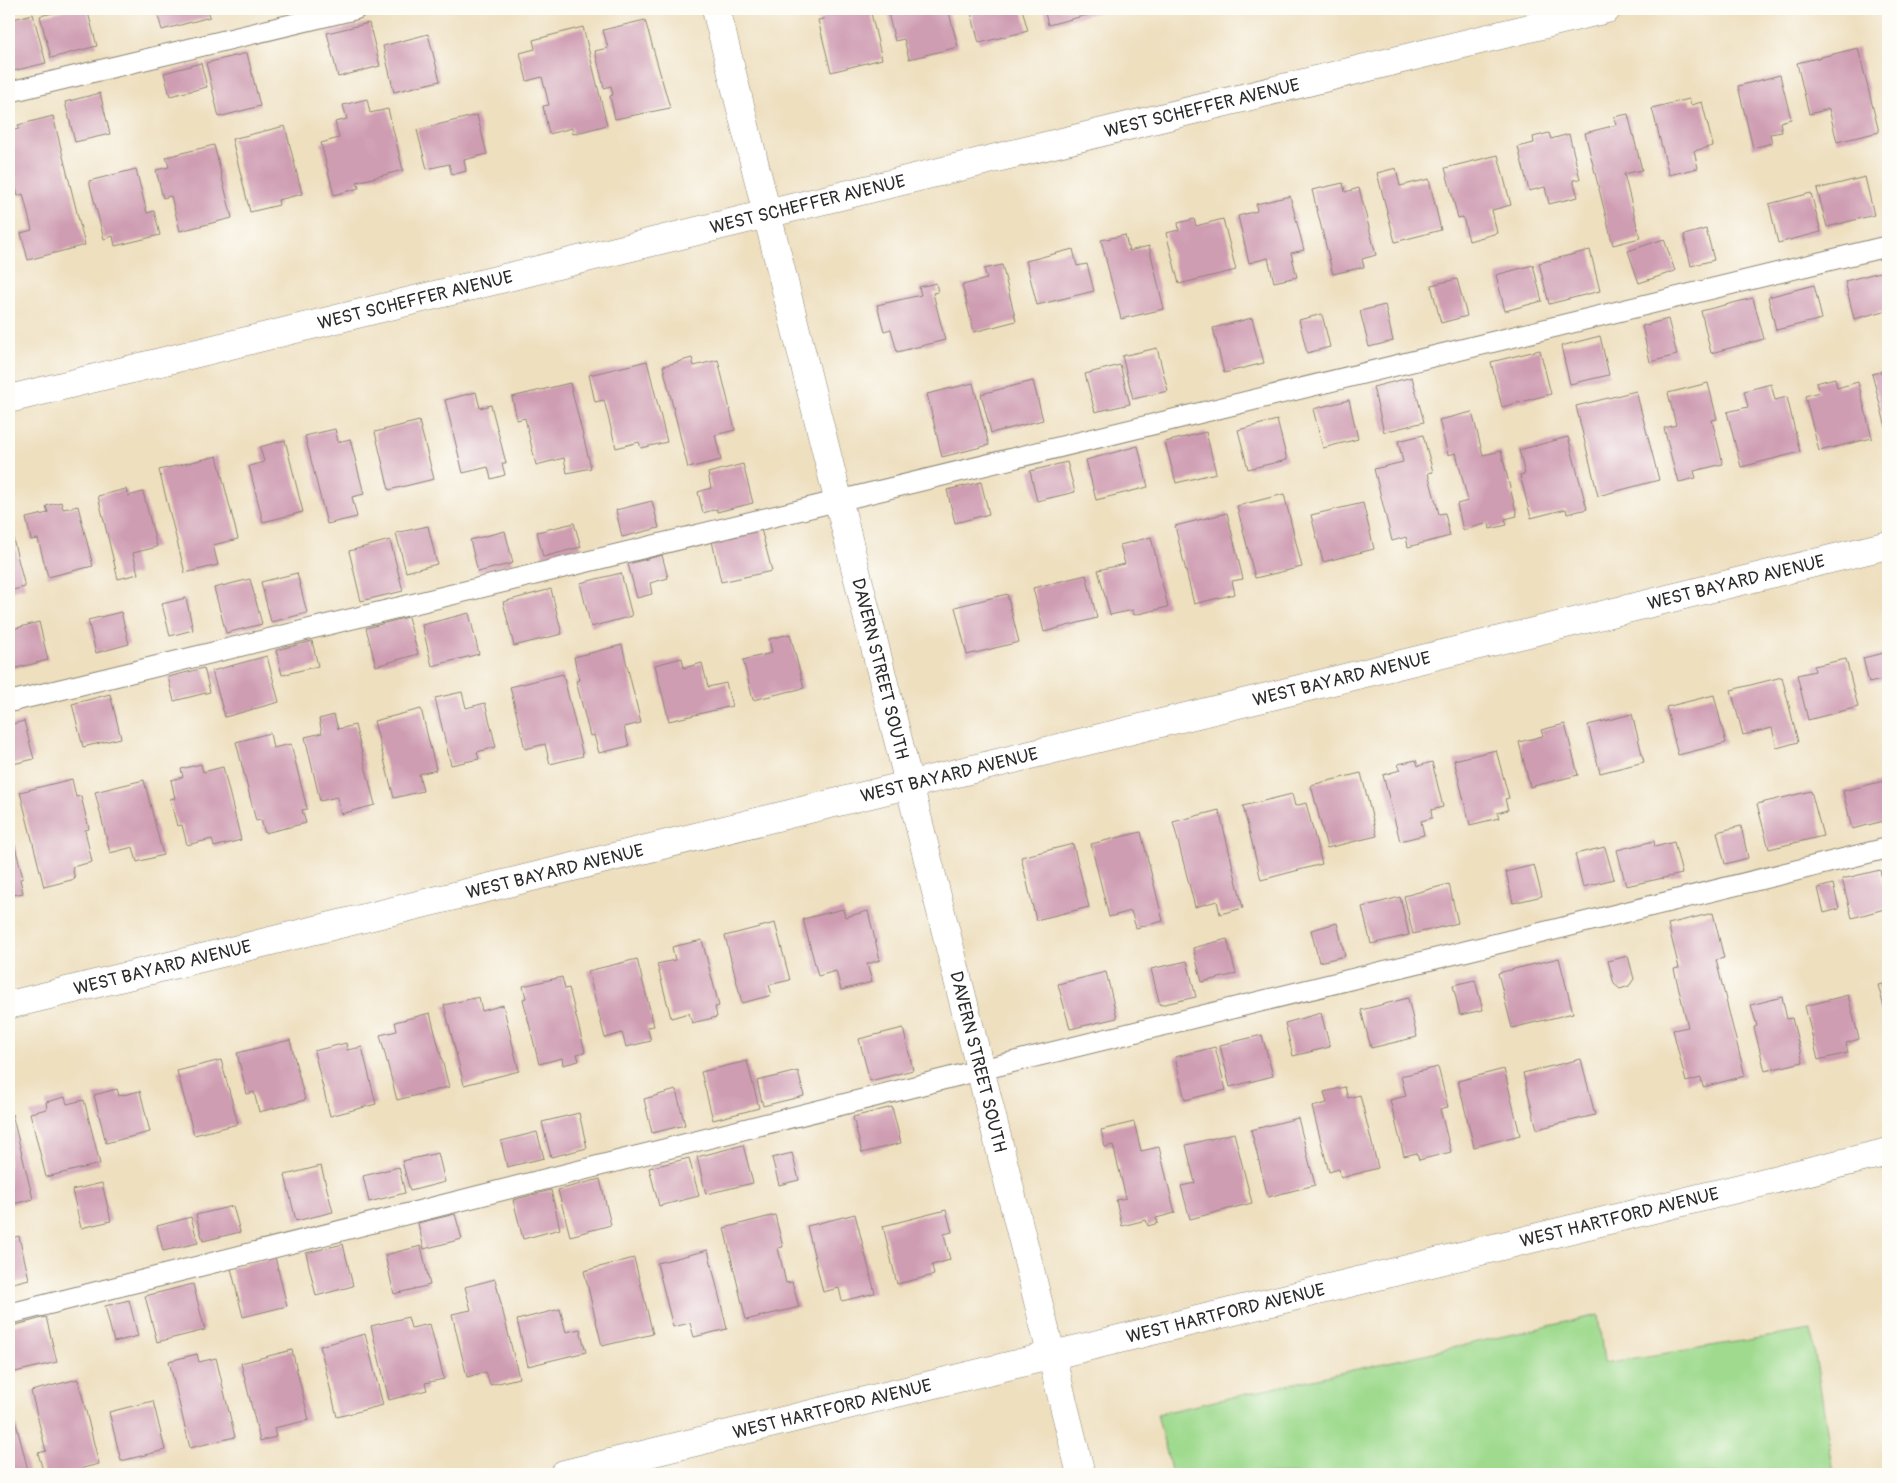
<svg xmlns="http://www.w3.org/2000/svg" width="1897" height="1483" font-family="Pangolin,sans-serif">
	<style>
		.green { fill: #9fda8e; stroke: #65825c }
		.building { fill: #cf9db2 }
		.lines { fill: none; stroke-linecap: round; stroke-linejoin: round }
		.service-casing { stroke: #8c8575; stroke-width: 22 }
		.minor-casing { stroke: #8c8575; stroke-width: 29 }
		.service { stroke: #fff; stroke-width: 20 }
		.minor { stroke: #fff; stroke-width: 28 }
		.labels { text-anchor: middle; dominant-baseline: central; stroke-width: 5; stroke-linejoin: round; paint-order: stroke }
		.street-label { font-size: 18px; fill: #2b2b2b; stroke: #fdfcf7 }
	</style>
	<rect width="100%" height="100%" fill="#fdfcf7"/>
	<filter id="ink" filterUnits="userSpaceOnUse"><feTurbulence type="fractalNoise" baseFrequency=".02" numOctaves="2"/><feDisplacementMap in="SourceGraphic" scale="10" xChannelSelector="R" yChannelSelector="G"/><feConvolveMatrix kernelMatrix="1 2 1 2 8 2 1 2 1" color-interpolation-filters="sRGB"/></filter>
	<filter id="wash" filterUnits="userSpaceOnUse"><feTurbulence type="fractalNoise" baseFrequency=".0096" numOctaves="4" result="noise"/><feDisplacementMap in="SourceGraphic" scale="20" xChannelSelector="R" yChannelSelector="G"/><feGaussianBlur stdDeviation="1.12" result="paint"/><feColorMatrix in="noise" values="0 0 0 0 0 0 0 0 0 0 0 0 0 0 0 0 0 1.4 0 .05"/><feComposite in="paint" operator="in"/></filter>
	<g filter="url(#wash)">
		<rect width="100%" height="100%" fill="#eedfbf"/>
		<!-- green -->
		<polygon class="green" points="1598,1315 1604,1363 1811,1330 1834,1474 1172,1474 1157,1414"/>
		<g id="blocks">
			<!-- building -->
			<g class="building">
				<polygon points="70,9 87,9 97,46 51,58 40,16"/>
				<polygon points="156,9 208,9 210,17 162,30"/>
				<polygon points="822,9 854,9 855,11 870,9 882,59 831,72 818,20 824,19"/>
				<polygon points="887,9 948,9 958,47 909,59 904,39 895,41"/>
				<polygon points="970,9 1022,9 1028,31 979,43"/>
				<polygon points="1044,9 1103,9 1103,11 1048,25"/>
				<polygon points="33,14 46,63 9,72 9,20"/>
				<polygon points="645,20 670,108 615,119 610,96 613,95 611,86 604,88 595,51 608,48 603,30"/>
				<polygon points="369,23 380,66 338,77 327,33"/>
				<polygon points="583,27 607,125 573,134 572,128 549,134 543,106 549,105 542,77 527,81 520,53 535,49 533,40"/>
				<polygon points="428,34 440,81 394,92 383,46"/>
				<polygon points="1858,48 1879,132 1837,142 1829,109 1809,114 1797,63"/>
				<polygon points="247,53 260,106 219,117 206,63"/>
				<polygon points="201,63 207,87 170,96 164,73"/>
				<polygon points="1780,75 1791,119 1780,122 1782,132 1770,134 1772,143 1753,148 1738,86"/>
				<polygon points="100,93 110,134 75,142 65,102"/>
				<polygon points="367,99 370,113 388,109 403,170 357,182 359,188 334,195 321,143 339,138 335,122 347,119 343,105"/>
				<polygon points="1689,99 1691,105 1702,102 1713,146 1694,151 1698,168 1669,175 1652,108"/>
				<polygon points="1628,114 1642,170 1624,174 1640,238 1613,245 1585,133 1616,125 1614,117"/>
				<polygon points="477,115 487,154 464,160 466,171 452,175 449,164 427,169 417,130"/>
				<polygon points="53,116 85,245 28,260 21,233 32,230 23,194 18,196 9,161 9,131 19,129 18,125"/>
				<polygon points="285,126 302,194 278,200 279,205 250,212 232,139"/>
				<polygon points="1549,133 1551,139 1569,134 1580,179 1573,180 1578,197 1549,204 1545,187 1529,191 1518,147 1534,143 1533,137"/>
				<polygon points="214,145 232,218 180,231 171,196 163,198 156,170 169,167 166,157"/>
				<polygon points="1498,155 1511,205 1492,210 1497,233 1469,241 1463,217 1458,218 1445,168"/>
				<polygon points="1396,168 1400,186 1429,179 1441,230 1395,242 1377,173"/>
				<polygon points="136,169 147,213 154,211 160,235 115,246 113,236 104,239 89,181"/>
				<polygon points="1865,177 1874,215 1827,227 1817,189"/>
				<polygon points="1343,183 1345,192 1359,188 1376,255 1362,259 1364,267 1333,274 1312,190"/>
				<polygon points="1811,193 1821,232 1778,243 1769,204"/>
				<polygon points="1290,196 1304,250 1291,253 1297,277 1274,282 1268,258 1249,263 1238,216 1257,211 1256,204"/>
				<polygon points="1194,219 1196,226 1223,219 1236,270 1179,284 1166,233 1179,230 1178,223"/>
				<polygon points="1706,229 1714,260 1691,266 1684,235"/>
				<polygon points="1125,235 1129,251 1149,246 1164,309 1121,319 1101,240"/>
				<polygon points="1664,239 1675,271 1639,283 1628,251"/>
				<polygon points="1073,249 1077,266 1087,264 1094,291 1037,305 1026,261"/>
				<polygon points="1590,250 1600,291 1549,304 1539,263"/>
				<polygon points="1002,265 1016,321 974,332 962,285 987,279 984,269"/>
				<polygon points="1533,265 1542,301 1505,311 1496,275"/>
				<polygon points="1888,270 1888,310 1854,319 1845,281"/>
				<polygon points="1457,279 1467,316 1441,323 1431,285"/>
				<polygon points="936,283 938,292 933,293 945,340 897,352 891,329 884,331 877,305 921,295 919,287"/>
				<polygon points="1814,285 1822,319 1776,330 1768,297"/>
				<polygon points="1753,298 1764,339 1711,353 1701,311"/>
				<polygon points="1385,305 1393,341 1369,347 1360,311"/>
				<polygon points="1322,314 1330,347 1307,353 1299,320"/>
				<polygon points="1252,318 1264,363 1224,373 1213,328"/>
				<polygon points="1668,319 1677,355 1650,362 1642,326"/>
				<polygon points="1600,336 1609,375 1570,384 1561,346"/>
				<polygon points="1157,348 1168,391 1133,399 1122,356"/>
				<polygon points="1540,350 1551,394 1502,407 1491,362"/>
				<polygon points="692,358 694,366 718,360 735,430 715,435 721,460 688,468 663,366"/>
				<polygon points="647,361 667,442 641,448 639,442 616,448 604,400 595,402 589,375"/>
				<polygon points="1120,365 1130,404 1095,412 1085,374"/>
				<polygon points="1888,370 1888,435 1872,374"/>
				<polygon points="1412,377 1424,422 1384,432 1373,387"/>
				<polygon points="1835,378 1837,388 1858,382 1872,438 1819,451 1805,396 1819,392 1816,383"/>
				<polygon points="1033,381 1043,420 991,433 981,394"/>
				<polygon points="570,383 591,468 567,473 564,458 536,465 525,418 517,420 512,397"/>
				<polygon points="973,383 989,445 942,457 927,394"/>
				<polygon points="1708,383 1717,419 1712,420 1723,464 1694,471 1696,478 1679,482 1677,475 1676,476 1664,428 1676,425 1668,393"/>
				<polygon points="1771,384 1775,400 1787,397 1800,452 1741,467 1727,412 1748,407 1744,391"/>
				<polygon points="1636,391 1659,480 1598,496 1576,406"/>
				<polygon points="476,392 480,408 491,405 506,463 502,463 505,475 491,479 488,467 463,473 445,400"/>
				<polygon points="1349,400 1358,439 1323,448 1313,409"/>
				<polygon points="1472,412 1483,455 1501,451 1517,516 1505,519 1507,525 1490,529 1489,523 1463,530 1457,504 1468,501 1456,453 1448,455 1439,420"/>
				<polygon points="1277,420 1287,460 1248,469 1238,430"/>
				<polygon points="419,421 434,479 389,490 375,432"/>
				<polygon points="335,429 338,442 350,439 364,494 352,497 357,517 327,524 305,436"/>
				<polygon points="1206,432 1216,473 1176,483 1165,442"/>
				<polygon points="1423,435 1433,472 1428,473 1439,514 1445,513 1450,536 1408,547 1406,537 1392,541 1374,469 1403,462 1398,441"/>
				<polygon points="1568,437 1587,509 1567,514 1566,509 1531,518 1520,475 1525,474 1519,450"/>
				<polygon points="285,440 303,512 263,522 249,466 264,462 260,447"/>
				<polygon points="1138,446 1148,487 1096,500 1086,460"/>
				<polygon points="217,456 238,539 213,545 218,565 185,573 159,470"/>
				<polygon points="1067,462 1075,492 1037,501 1030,471"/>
				<polygon points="743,464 753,503 717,512 717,509 703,513 698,492 711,488 708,473"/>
				<polygon points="981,482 989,514 955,523 947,490"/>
				<polygon points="126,489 128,496 143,492 157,547 133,553 138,574 118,579 98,496"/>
				<polygon points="1284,494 1302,567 1255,578 1237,506"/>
				<polygon points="652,501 659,528 622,537 616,510"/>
				<polygon points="61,502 63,509 78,506 93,566 48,577 38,539 31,540 26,518 48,513 46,506"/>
				<polygon points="1363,503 1374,549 1323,562 1311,515"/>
				<polygon points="1227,513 1243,579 1232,581 1235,594 1194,604 1175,526"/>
				<polygon points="9,523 25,587 9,591"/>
				<polygon points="574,523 581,547 543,557 537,532"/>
				<polygon points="428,526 437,564 406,572 396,533"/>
				<polygon points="761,529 772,571 721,582 712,541"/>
				<polygon points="505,531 513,563 478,572 470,540"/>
				<polygon points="1151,537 1168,607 1134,615 1133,610 1110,615 1098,570 1125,564 1120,545"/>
				<polygon points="390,540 403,591 361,601 349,551"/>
				<polygon points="662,555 668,578 650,583 652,594 637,598 628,564"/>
				<polygon points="297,573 307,613 271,622 261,582"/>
				<polygon points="621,573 632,616 591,627 580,583"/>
				<polygon points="1086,575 1097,618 1044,632 1033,588"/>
				<polygon points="250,579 262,624 226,633 214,588"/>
				<polygon points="551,589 562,634 514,646 503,602"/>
				<polygon points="1007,594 1019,642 967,655 955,607"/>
				<polygon points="186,598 193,630 170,636 162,604"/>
				<polygon points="121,612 129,644 96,653 88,620"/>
				<polygon points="469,613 479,654 432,666 422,625"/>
				<polygon points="408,617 418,654 376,666 366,628"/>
				<polygon points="39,622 48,660 9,670 9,630"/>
				<polygon points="790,634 804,688 753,700 743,660 772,653 769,639"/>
				<polygon points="312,641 318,666 282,675 276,650"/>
				<polygon points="622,645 641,723 624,727 629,746 599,753 594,735 590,736 576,681 579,680 574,657"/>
				<polygon points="1888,652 1888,683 1886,679 1869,683 1863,658"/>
				<polygon points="267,656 279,702 225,717 212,671"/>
				<polygon points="682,658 684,668 702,663 708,687 726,683 732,706 669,721 655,665"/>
				<polygon points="1846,659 1858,707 1808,720 1797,675 1815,671 1814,666"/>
				<polygon points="204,668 210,692 174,701 168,677"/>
				<polygon points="563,674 583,756 550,764 545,744 525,749 510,687"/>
				<polygon points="1782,677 1798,742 1777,748 1772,728 1743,735 1731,690"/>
				<polygon points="462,692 466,708 485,703 496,747 477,752 479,759 451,765 435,698"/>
				<polygon points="110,694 121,738 83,747 72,704"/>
				<polygon points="1714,695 1726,743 1678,755 1666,707"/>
				<polygon points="421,709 436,770 419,774 423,791 394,798 374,721"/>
				<polygon points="1632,714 1644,762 1600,773 1588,725"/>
				<polygon points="334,715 338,729 355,725 375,805 341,814 337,797 320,801 305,737 322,733 319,719"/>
				<polygon points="24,721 34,759 9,765 9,725"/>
				<polygon points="1565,724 1578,775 1530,787 1519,742 1543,736 1541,730"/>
				<polygon points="270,733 273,748 291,744 307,809 302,810 306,823 265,833 261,820 256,821 236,742"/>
				<polygon points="1496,750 1509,798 1505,799 1508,810 1497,813 1499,818 1470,825 1454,760"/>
				<polygon points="1416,760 1418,766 1432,762 1443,807 1431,810 1432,818 1421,821 1424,835 1400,841 1383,775 1400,770 1398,764"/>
				<polygon points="201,764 203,772 223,767 241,840 214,847 212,839 187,845 182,825 177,826 170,799 175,798 171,780 183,777 181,769"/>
				<polygon points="1361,773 1377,836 1327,848 1311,785"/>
				<polygon points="72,779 76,797 81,796 89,829 85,830 92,862 72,867 75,879 44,887 20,792"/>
				<polygon points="144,780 163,855 137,862 133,847 110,853 95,792"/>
				<polygon points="1884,781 1888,799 1888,820 1852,829 1843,791"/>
				<polygon points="1811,791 1823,836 1769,849 1757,804"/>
				<polygon points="1292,794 1295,806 1306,803 1322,864 1261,880 1243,806"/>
				<polygon points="1219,810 1243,908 1220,914 1217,901 1195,907 1173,822"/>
				<polygon points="9,823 23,878 20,879 23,893 9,896"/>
				<polygon points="1741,826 1748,858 1725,864 1717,832"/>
				<polygon points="1141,832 1163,921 1136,928 1131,911 1109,917 1091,844"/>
				<polygon points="1654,841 1655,847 1674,842 1682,874 1626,886 1617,850"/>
				<polygon points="1073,844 1089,907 1036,920 1021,857"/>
				<polygon points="1605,847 1614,879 1583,887 1575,854"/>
				<polygon points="1534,865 1542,896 1513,903 1506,872"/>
				<polygon points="1880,870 1888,908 1852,918 1842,879"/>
				<polygon points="1449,884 1458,923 1413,934 1404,896"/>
				<polygon points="1833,884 1839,909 1824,913 1818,888"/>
				<polygon points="1400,897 1409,935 1371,944 1362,907"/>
				<polygon points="843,909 845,917 868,911 880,960 867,964 872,982 841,990 836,971 818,976 803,919"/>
				<polygon points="1713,913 1724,958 1716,960 1745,1076 1703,1087 1701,1078 1686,1082 1673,1030 1688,1027 1674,969 1679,968 1668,924"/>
				<polygon points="775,923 790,980 769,985 772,995 742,1003 725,936"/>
				<polygon points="1337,923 1345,956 1319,962 1311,930"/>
				<polygon points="1227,939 1236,974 1202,982 1193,948"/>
				<polygon points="702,940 719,1006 715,1007 717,1017 692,1023 689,1013 671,1018 657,964 675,960 672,947"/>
				<polygon points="1628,956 1634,979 1629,986 1620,989 1614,984 1608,961"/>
				<polygon points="1559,958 1573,1013 1512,1028 1498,973"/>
				<polygon points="637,959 654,1026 647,1027 651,1041 626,1047 622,1033 605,1038 588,971"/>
				<polygon points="1187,961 1196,997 1160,1005 1151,969"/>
				<polygon points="1106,972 1117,1018 1070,1029 1058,984"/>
				<polygon points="562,977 565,989 569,988 585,1052 577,1054 579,1061 563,1065 562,1058 539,1064 523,999 526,998 523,986"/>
				<polygon points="1475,980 1483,1010 1460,1015 1453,985"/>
				<polygon points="1888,983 1888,1022 1878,985"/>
				<polygon points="1848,995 1859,1039 1846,1043 1848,1053 1818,1060 1805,1006"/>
				<polygon points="479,997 482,1011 503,1005 519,1071 464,1085 444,1005"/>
				<polygon points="1782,997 1787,1019 1792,1018 1803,1062 1765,1071 1754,1027 1757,1026 1751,1005"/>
				<polygon points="1408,998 1417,1037 1371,1048 1361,1010"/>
				<polygon points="430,1013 449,1087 397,1100 380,1035 397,1031 395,1022"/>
				<polygon points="1321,1013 1330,1047 1293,1056 1285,1023"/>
				<polygon points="903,1028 913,1070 870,1081 859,1039"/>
				<polygon points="1262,1035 1273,1076 1230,1087 1220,1045"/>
				<polygon points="290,1040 305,1100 259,1112 254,1092 247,1094 237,1053"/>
				<polygon points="346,1043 347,1050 362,1047 376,1104 330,1116 314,1051"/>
				<polygon points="1215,1047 1226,1090 1185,1100 1175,1057"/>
				<polygon points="1581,1059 1595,1115 1537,1129 1523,1073"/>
				<polygon points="221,1060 238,1124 194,1135 177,1071"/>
				<polygon points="747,1061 759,1108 713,1120 701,1072"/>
				<polygon points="1438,1067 1448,1107 1440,1109 1451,1152 1419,1160 1417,1153 1404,1156 1390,1100 1406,1096 1401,1076"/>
				<polygon points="1504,1069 1520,1135 1474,1147 1458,1081"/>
				<polygon points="798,1071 804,1096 763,1106 757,1081"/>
				<polygon points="1345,1087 1348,1098 1360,1095 1378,1168 1341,1178 1339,1169 1329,1172 1312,1107 1327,1103 1324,1092"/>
				<polygon points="117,1089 119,1096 140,1091 150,1132 106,1143 94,1095"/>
				<polygon points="676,1090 685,1125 652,1133 644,1099"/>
				<polygon points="65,1097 67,1104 84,1100 100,1164 46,1177 30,1113 47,1109 46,1102"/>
				<polygon points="892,1107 901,1143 862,1153 853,1117"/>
				<polygon points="579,1113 587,1148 551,1157 542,1122"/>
				<polygon points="12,1114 33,1199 9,1205 9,1115"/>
				<polygon points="1298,1118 1315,1185 1268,1197 1251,1130"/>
				<polygon points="1134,1122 1141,1151 1159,1147 1175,1213 1156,1218 1158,1223 1148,1226 1146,1220 1122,1226 1116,1200 1126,1198 1113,1145 1105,1147 1101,1130"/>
				<polygon points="537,1132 544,1158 507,1167 501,1141"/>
				<polygon points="1234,1133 1252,1203 1190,1219 1181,1186 1195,1183 1186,1145"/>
				<polygon points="743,1145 753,1183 706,1194 697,1157"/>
				<polygon points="438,1153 445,1182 410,1191 402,1161"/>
				<polygon points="792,1153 799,1180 779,1185 772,1158"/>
				<polygon points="689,1158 699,1196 659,1206 649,1168"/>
				<polygon points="321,1166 333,1212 296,1221 285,1175"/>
				<polygon points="399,1167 405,1193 369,1202 363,1176"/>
				<polygon points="600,1179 611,1225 570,1236 558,1190"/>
				<polygon points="102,1183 111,1221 81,1228 72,1190"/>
				<polygon points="551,1190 560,1229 523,1239 513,1200"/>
				<polygon points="233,1206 240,1232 203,1241 196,1215"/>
				<polygon points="946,1210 952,1232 944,1234 950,1260 932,1265 934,1275 897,1284 883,1226"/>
				<polygon points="455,1214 462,1239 424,1249 418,1223"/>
				<polygon points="855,1214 875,1293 842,1301 839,1288 823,1292 807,1226"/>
				<polygon points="775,1215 783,1247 778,1248 786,1283 792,1282 799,1307 746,1320 724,1228"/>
				<polygon points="191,1217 198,1243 163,1251 157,1226"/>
				<polygon points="19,1236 29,1279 9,1284 9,1239"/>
				<polygon points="343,1244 353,1286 316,1296 306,1253"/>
				<polygon points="421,1246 430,1285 394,1294 385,1255"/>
				<polygon points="708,1250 727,1329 694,1337 690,1323 673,1327 657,1263"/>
				<polygon points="275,1257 287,1306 243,1317 231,1268"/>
				<polygon points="634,1258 653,1334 602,1346 584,1271"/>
				<polygon points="495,1279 519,1378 490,1385 486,1372 467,1377 452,1314 471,1310 465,1287"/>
				<polygon points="193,1284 205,1330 157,1342 145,1296"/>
				<polygon points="129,1300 138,1336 114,1342 105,1306"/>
				<polygon points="560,1309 566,1332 580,1329 586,1352 528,1366 517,1320"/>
				<polygon points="46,1317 57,1362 15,1372 9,1346 9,1327"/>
				<polygon points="408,1317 411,1328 430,1324 444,1379 425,1383 427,1390 389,1400 371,1326"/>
				<polygon points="365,1334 383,1405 337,1417 320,1346"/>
				<polygon points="292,1350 309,1420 274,1428 276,1437 260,1441 241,1363"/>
				<polygon points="197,1354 199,1362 216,1358 235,1437 190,1448 169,1361"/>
				<polygon points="78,1379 99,1464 83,1468 85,1474 44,1474 38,1453 46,1451 31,1391"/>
				<polygon points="153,1401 165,1450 121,1461 109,1412"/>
				<polygon points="11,1404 29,1474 9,1474 9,1405"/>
			</g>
		</g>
	</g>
	<g filter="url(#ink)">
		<use href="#blocks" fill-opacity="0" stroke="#8c8575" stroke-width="1"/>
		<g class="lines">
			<!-- service casing -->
			<g class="service-casing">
				<g id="service">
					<polyline points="9,92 356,9"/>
					<polyline points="9,702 1888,246"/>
					<polyline points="9,1314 980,1070 1888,848"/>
				</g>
			</g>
			<!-- minor casing -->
			<g class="minor-casing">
				<g id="minor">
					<path id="s1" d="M716,9l365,1465"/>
					<path id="s2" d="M9,399l1598,-390"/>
					<path id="s3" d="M9,1005l1879,-460"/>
					<path id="s4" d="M564,1474l1324,-322"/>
				</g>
			</g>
			<!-- service -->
			<use href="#service" class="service"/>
			<!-- minor -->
			<use href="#minor" class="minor"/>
		</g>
	</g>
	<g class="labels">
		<!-- street labels -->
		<g class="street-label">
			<text stroke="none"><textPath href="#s2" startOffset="1228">WEST SCHEFFER AVENUE</textPath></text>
			<text stroke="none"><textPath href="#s2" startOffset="822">WEST SCHEFFER AVENUE</textPath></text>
			<text stroke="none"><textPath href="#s2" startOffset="418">WEST SCHEFFER AVENUE</textPath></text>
			<text stroke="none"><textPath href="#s3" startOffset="1778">WEST BAYARD AVENUE</textPath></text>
			<text stroke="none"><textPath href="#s1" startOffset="680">DAVERN STREET SOUTH</textPath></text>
			<text stroke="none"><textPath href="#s3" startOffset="1372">WEST BAYARD AVENUE</textPath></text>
			<text stroke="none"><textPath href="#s3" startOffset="968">WEST BAYARD AVENUE</textPath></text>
			<text stroke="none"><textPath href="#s3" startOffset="562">WEST BAYARD AVENUE</textPath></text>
			<text stroke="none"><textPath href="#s3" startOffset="158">WEST BAYARD AVENUE</textPath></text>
			<text stroke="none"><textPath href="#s1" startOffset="1085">DAVERN STREET SOUTH</textPath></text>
			<text stroke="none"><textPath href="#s4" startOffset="1086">WEST HARTFORD AVENUE</textPath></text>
			<text stroke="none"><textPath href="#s4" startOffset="681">WEST HARTFORD AVENUE</textPath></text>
			<text stroke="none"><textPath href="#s4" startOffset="276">WEST HARTFORD AVENUE</textPath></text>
		</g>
	</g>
	<!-- margin -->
	<rect width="1897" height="1483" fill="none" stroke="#fdfcf7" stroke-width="30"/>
</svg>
